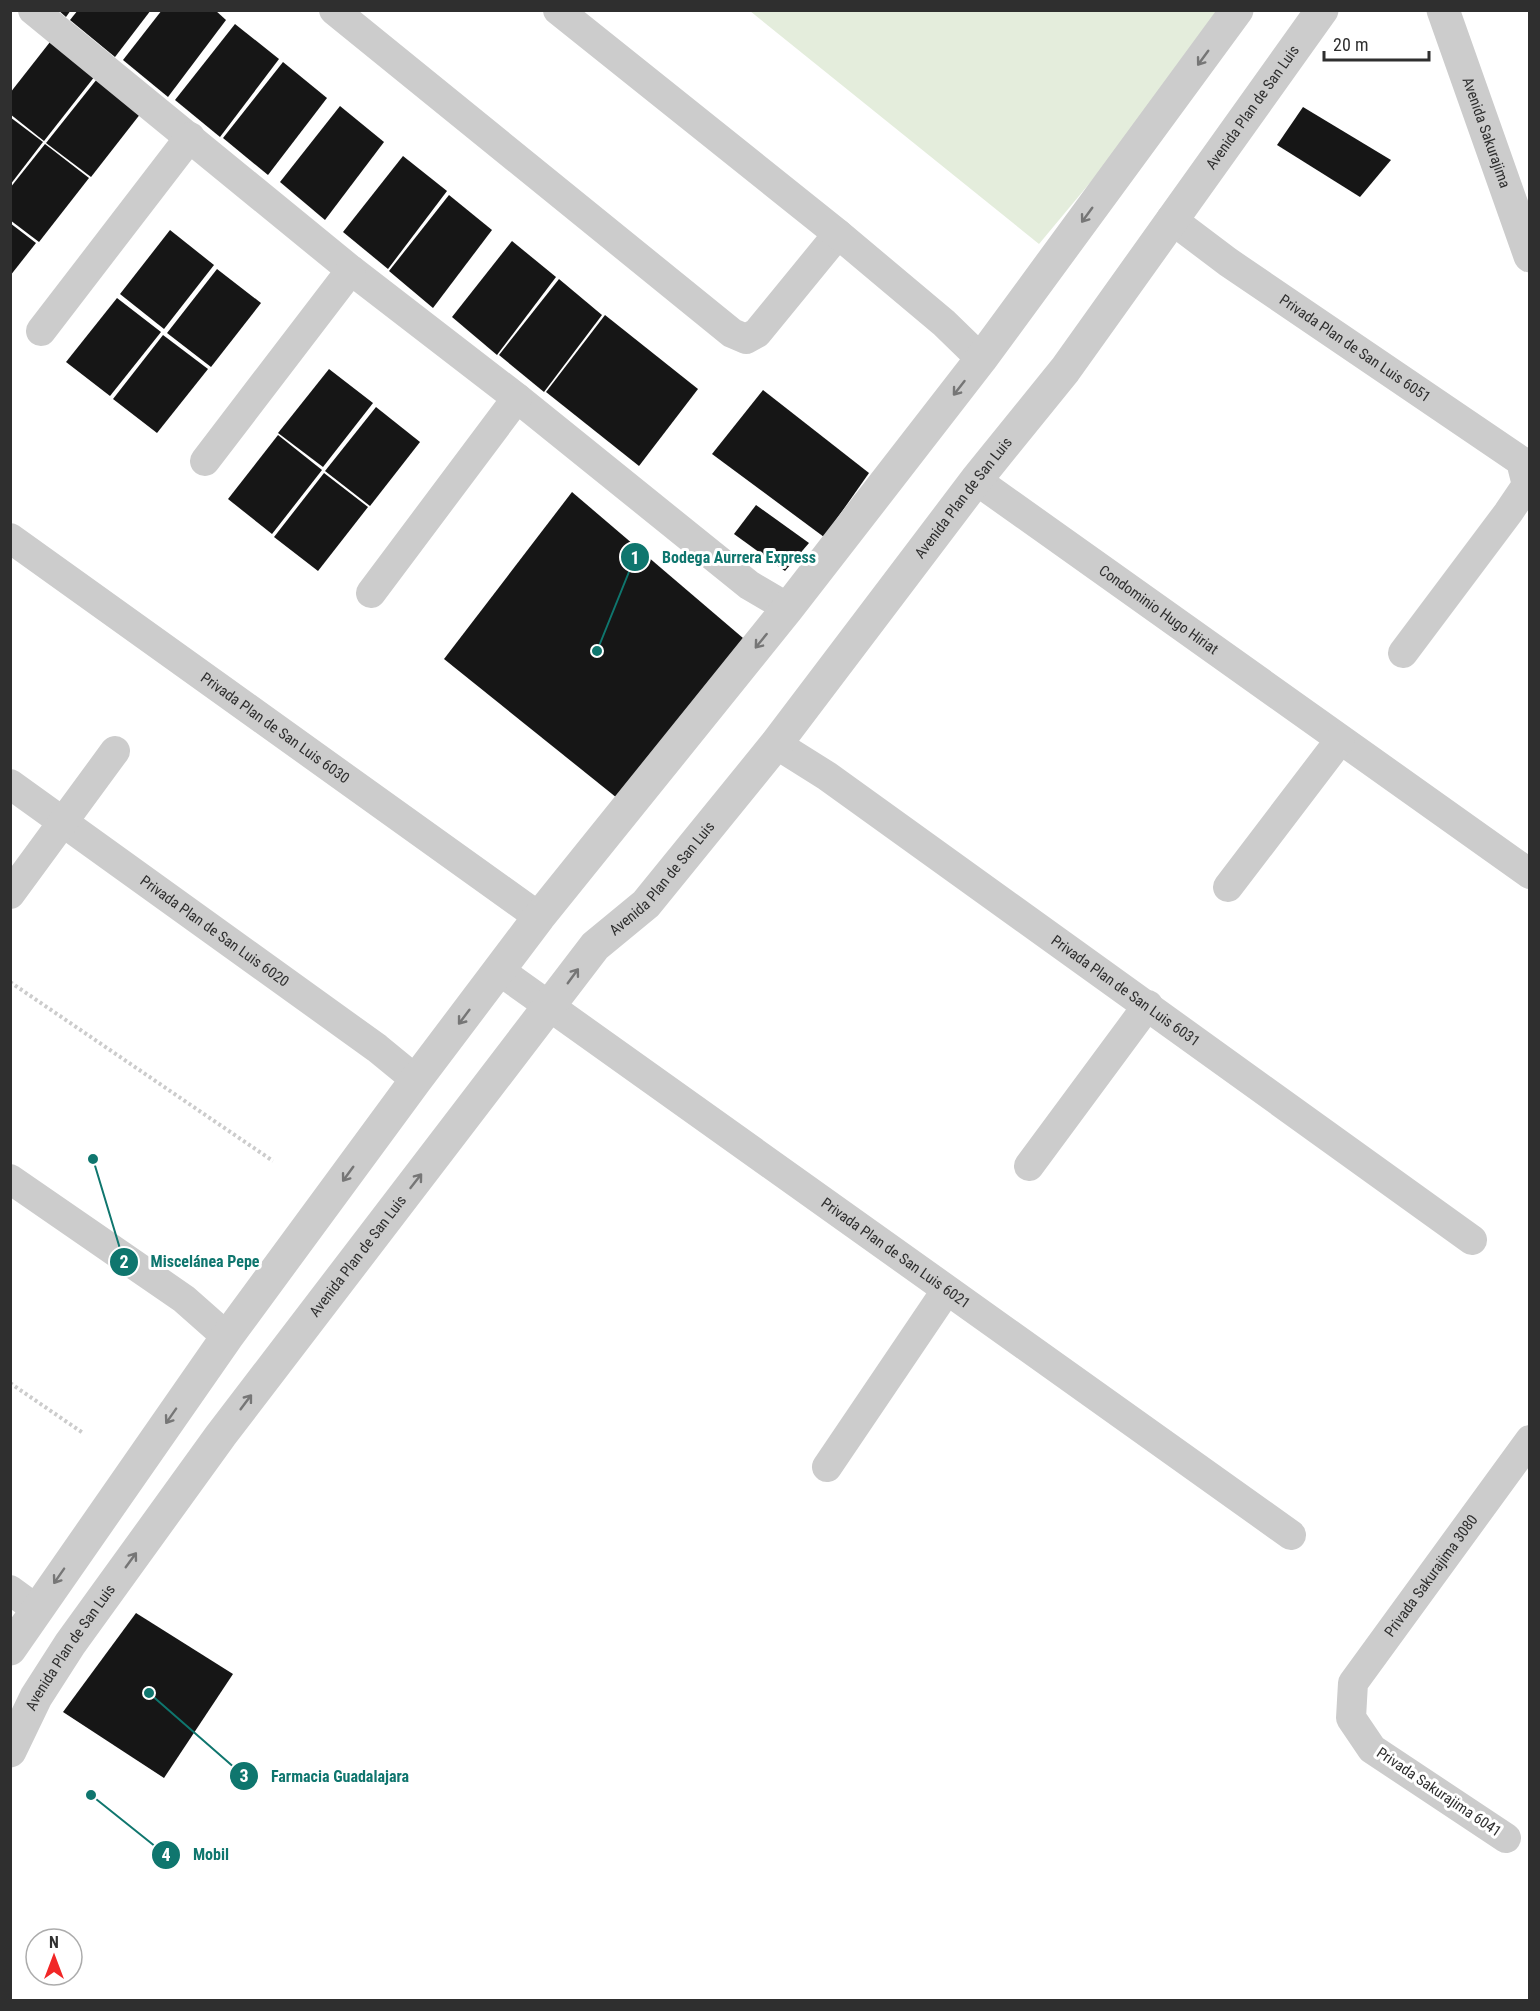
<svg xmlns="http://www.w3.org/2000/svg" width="1540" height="2011" font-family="'Roboto Condensed',sans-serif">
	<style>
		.green { fill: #e4eddc }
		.building { fill: #161616 }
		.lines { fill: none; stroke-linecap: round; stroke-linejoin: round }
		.path { stroke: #ccc; stroke-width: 4; stroke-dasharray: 3 3; stroke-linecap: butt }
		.minor { stroke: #ccc; stroke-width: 30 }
		.tertiary { stroke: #ccc; stroke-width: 33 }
		.oneway { stroke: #767676 }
		.labels { text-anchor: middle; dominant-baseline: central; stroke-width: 6; stroke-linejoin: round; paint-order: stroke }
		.street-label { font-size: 15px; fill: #2f2f2f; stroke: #fff }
		.leader { fill: none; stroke: #0f766e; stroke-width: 2 }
		.callout-dot { fill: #0f766e; stroke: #fff; stroke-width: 2 }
		.mark-label { font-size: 18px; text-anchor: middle; font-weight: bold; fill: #fff }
		.callout-label { font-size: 16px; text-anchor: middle; font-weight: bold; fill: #0f766e; stroke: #fff; stroke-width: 6; stroke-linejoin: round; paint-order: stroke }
	</style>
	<rect width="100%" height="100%" fill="#fff"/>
	<!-- green -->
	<polygon class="green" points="750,11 1233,11 1039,244"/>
	<!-- building -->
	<g class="building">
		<polygon points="58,10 71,10 66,17"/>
		<polygon points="78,10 151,10 115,57 70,20"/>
		<polygon points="162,10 215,10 226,20 168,97 123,60"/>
		<polygon points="235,24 279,59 220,137 175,100"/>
		<polygon points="50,42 95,76 44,141 10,114 10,93"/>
		<polygon points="283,62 327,98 268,175 223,138"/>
		<polygon points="97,79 141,113 91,177 46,143"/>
		<polygon points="340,106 384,142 325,220 280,182"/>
		<polygon points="1303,107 1391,160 1360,197 1277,145"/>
		<polygon points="10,117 43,142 10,185"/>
		<polygon points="45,144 89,178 39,242 10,220 10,188"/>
		<polygon points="403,156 447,191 388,269 343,232"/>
		<polygon points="449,195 492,230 433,308 389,271"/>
		<polygon points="10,223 36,243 10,276"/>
		<polygon points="170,230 214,265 164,329 120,294"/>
		<polygon points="512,241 556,277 497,355 452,317"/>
		<polygon points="217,269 261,303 211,367 167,333"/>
		<polygon points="559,279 602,315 544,392 499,355"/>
		<polygon points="117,298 161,332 110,396 66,362"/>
		<polygon points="605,315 698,389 639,466 546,392"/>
		<polygon points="163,335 208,369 157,433 113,399"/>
		<polygon points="329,369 373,403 323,467 278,433"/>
		<polygon points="763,390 869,473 824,537 712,454"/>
		<polygon points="376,407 420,442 370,506 325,471"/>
		<polygon points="278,435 322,470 272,534 228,499"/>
		<polygon points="324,473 368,507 318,571 274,537"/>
		<polygon points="572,492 750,644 622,802 444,659"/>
		<polygon points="756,505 809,543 785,571 734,534"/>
		<polygon points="136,1613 233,1674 164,1778 63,1712"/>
	</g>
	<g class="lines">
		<!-- path -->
		<g class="path">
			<polyline points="10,982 273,1161"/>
			<polyline points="10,1383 83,1433"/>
		</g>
		<!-- minor -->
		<g class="minor">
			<polyline points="33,10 351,270 517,398 749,585 788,608"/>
			<polyline points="334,10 732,333 746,339 757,333 838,234"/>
			<polyline points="558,10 838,234 944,323 981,359"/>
			<path id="s1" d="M1171,219l57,43 293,199 6,24 -19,28 -105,140"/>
			<polyline points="41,331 190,137"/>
			<polyline points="205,461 351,270"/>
			<path id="s2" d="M976,480l554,394"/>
			<path id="s3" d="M10,538l529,379"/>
			<polyline points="371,593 517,398"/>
			<path id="s4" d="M776,744l51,32 645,464"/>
			<path id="s5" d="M10,784l367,264 39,32"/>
			<polyline points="1228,887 1340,740"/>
			<polyline points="10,894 115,751"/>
			<path id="s6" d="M500,971l791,564"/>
			<polyline points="1029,1166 1148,1005"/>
			<polyline points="10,1179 184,1299 227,1337"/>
			<polyline points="827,1467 946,1291"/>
			<polyline points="10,1590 36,1609"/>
			<path id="s7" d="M1506,1838l-134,-89 -21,-31 2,-35 177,-243"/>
		</g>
		<!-- tertiary -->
		<g class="tertiary">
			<path id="s8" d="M1443,10l87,246"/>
			<polyline points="10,1649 227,1337 416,1080 539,917 788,608 981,359 1237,10"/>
			<path id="s9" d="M10,1751l26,-54 34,-53 151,-209 374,-489 51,-42 130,-160 200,-264 89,-110 257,-360"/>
		</g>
	</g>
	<!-- one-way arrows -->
	<defs><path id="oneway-shaft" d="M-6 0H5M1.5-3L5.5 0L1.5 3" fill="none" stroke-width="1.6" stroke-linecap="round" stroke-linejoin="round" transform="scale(1.5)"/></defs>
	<g class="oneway">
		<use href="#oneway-shaft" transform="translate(1203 58) rotate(126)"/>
		<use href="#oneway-shaft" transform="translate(1087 215) rotate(126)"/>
		<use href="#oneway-shaft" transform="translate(959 388) rotate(128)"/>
		<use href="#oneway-shaft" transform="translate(761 641) rotate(129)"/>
		<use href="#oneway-shaft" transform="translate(573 976) rotate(-54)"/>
		<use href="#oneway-shaft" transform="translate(464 1017) rotate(127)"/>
		<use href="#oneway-shaft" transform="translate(348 1174) rotate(126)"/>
		<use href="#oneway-shaft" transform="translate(416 1181) rotate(-52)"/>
		<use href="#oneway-shaft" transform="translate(246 1402) rotate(-53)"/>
		<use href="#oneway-shaft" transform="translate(171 1416) rotate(125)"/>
		<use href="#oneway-shaft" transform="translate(131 1560) rotate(-54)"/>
		<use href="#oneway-shaft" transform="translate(59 1576) rotate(125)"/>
	</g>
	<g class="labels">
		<!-- street labels -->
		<g class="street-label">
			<text stroke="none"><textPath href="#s9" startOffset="2064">Avenida Plan de San Luis</textPath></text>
			<text stroke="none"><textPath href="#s8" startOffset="130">Avenida Sakurajima</textPath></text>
			<text stroke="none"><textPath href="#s1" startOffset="225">Privada Plan de San Luis 6051</textPath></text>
			<text stroke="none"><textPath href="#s9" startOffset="1578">Avenida Plan de San Luis</textPath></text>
			<text stroke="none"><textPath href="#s2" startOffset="224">Condominio Hugo Hiriat</textPath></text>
			<text stroke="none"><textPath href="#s3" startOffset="326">Privada Plan de San Luis 6030</textPath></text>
			<text stroke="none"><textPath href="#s9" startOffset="1092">Avenida Plan de San Luis</textPath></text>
			<text stroke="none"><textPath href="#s5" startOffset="252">Privada Plan de San Luis 6020</textPath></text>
			<text stroke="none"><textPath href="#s4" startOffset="428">Privada Plan de San Luis 6031</textPath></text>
			<text stroke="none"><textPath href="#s6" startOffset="486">Privada Plan de San Luis 6021</textPath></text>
			<text stroke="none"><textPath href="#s9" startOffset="606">Avenida Plan de San Luis</textPath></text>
			<text stroke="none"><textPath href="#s7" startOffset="366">Privada Sakurajima 3080</textPath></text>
			<text stroke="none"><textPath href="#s9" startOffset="120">Avenida Plan de San Luis</textPath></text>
			<text transform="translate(1439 1792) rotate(34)">Privada Sakurajima 6041</text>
		</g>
	</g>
	<!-- callouts -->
	<path class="leader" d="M597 651L635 557M93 1159L124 1262M149 1693L244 1776M91 1795L166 1855"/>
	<g class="callout-dot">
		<circle cx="597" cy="651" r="6"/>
		<circle cx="93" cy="1159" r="6"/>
		<circle cx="149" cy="1693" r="6"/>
		<circle cx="91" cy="1795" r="6"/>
		<circle cx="635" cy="557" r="15"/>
		<circle cx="124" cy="1262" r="15"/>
		<circle cx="244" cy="1776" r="15"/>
		<circle cx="166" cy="1855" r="15"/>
	</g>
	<g class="mark-label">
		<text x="635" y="564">1</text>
		<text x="124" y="1268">2</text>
		<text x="244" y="1782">3</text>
		<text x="166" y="1861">4</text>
	</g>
	<g class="callout-label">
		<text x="739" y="563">Bodega Aurrera Express</text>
		<text x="205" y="1267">Miscelánea Pepe</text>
		<text x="340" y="1782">Farmacia Guadalajara</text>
		<text x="211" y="1860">Mobil</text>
	</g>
	<!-- border -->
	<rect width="1540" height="2011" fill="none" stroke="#2f2f2f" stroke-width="24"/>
	<!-- north arrow -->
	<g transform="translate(54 1957)"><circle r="28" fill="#ffffff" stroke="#acacac" stroke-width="1.5"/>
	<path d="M0-4.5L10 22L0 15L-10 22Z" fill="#f12727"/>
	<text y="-9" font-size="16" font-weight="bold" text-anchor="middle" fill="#2f2f2f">N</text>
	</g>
	<!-- scale -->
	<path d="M1324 51v9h105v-9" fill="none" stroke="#2f2f2f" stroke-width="3"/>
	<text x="1333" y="51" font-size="18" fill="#2f2f2f" stroke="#ffffff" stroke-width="4.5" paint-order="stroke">20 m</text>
</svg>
